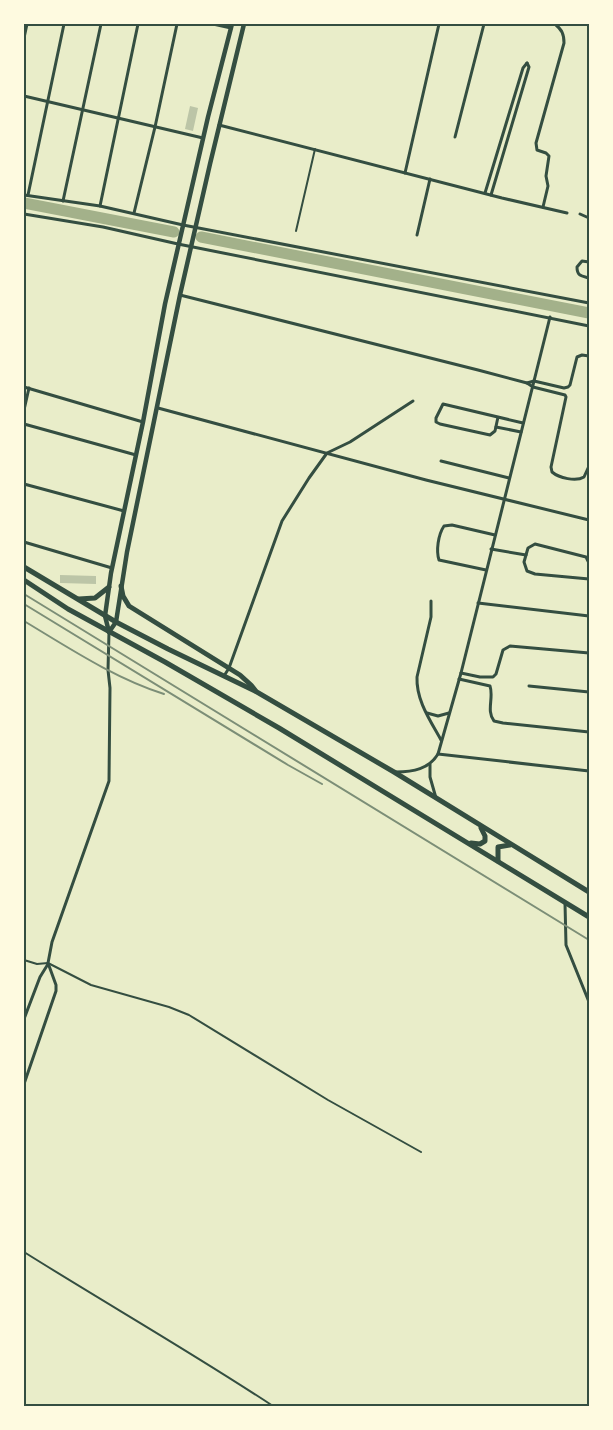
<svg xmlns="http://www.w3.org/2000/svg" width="613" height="1430" font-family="Commissioner,sans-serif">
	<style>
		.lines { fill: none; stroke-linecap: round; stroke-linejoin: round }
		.river { stroke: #a3b18a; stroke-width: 11 }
		.building { fill: #bcc5a7 }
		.service { stroke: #344e41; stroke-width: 2 }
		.minor { stroke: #344e41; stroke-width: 3 }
		.secondary { stroke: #344e41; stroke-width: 4.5 }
		.primary { stroke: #344e41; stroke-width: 5 }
		.rail { stroke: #7c8e77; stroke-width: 2 }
		.neatline { fill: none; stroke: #344e41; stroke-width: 2 }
	</style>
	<rect width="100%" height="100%" fill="#e9edc9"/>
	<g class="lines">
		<!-- river -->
		<g class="river">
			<polyline points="24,203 174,232"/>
			<polyline points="201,237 589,313"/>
		</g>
	</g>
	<!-- building -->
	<g class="building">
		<polygon points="190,106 198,108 193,131 185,129"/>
		<polygon points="60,575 96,576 96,584 60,583"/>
	</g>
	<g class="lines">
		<!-- service -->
		<g class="service">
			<polyline points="296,231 315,149"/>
			<polyline points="24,960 37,964 48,963 91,985 169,1007 189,1015 328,1100 421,1152"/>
			<path d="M24,1252c83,52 167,100 249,154"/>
		</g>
		<!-- minor -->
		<g class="minor">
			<polyline points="213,24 231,28"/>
			<polyline points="24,38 27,24"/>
			<polyline points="24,96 203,138"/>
			<polyline points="219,125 502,198 567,213"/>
			<polyline points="455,137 484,24"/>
			<polyline points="405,173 439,24"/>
			<polyline points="485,193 523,68 527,63"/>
			<polyline points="24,195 100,206 183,225 589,303"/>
			<polyline points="28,195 64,24"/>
			<polyline points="491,195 529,67 527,63"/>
			<polyline points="63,201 101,24"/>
			<polyline points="100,206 138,24"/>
			<path d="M543,207l5,-21 -2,-10 3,-20 -3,-3 -9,-3 -1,-7 28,-100c0,-9 -2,-13 -9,-19"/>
			<polyline points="134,213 155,127 177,24"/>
			<polyline points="24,214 103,227 178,244 589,326"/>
			<polyline points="580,214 589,218"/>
			<polyline points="417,235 430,179"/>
			<path d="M589,262l-7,-1 -5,6c0,9 4,9 12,11"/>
			<path d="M180,295l298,75 49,13 6,4 32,8 1,2 -15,70 1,5c7,6 24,10 32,5l5,-11"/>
			<polyline points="527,383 534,381 564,388 568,387 570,385 577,357 582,355 589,356"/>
			<polyline points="24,387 143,422"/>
			<polyline points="158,408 426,480 589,520"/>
			<polyline points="24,410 29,388"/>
			<polyline points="498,417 495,431 490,435 440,424 436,422 436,418 443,404 523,423"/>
			<polyline points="24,424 136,455"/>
			<polyline points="496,427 521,432"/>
			<polyline points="441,461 509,478"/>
			<polyline points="24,484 124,511"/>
			<polyline points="24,542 112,568"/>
			<polyline points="491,549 526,555"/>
			<polyline points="589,563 586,557 535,544 528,548 524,562 527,571 535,574 589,579"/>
			<path d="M486,570l-47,-10c-3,-9 -1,-25 5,-34l8,-1 43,10"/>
			<path d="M431,601v16l-14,60c-1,23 13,43 24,63"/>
			<polyline points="478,603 589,616"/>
			<polyline points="461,673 480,677 493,677 496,674 503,650 510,646 589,653"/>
			<polyline points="224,676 229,668 282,521 309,478 327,453 350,442 413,401"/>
			<path d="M459,679l31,7c4,11 -4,25 4,35l9,2 86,9"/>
			<polyline points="529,686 589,692"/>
			<polyline points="427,713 438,716 449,713"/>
			<polyline points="438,754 589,771"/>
			<polyline points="430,764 430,777 436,798"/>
			<path d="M396,772c17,0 33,-3 42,-18l23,-81 89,-356"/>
			<polyline points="565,903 566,945 589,1002"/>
			<polyline points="24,1019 40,977 48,964"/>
			<polyline points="24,1084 56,991 56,985 48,963 52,942 109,781 110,688 108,670 109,632"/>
		</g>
		<!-- secondary -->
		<g class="secondary">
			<polyline points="109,632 116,622 127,552 180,295 210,164 244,24"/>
			<polyline points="109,632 105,616 111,573 143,422 165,304 208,117 232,24"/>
		</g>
		<!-- primary -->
		<g class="primary">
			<polyline points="24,567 116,622 168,649 255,691 394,772 589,892"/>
			<polyline points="24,580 68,609 165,662 279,728 589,917"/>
			<polyline points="121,586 123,596 129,606 240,675 251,685 255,690"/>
			<polyline points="79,599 95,598 109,587"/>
			<polyline points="471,843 480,844 485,841 485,836 481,828"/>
			<polyline points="498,861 498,847 510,845"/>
		</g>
		<!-- rail -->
		<g class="rail">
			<polyline points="24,594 589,940"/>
			<polyline points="24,604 288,765 322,784"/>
			<path d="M24,621c45,27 90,57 140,73"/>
		</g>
	</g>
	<!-- border -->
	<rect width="613" height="1430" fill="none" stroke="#fefae0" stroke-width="50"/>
	<rect x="25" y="25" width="563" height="1380" class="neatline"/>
</svg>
